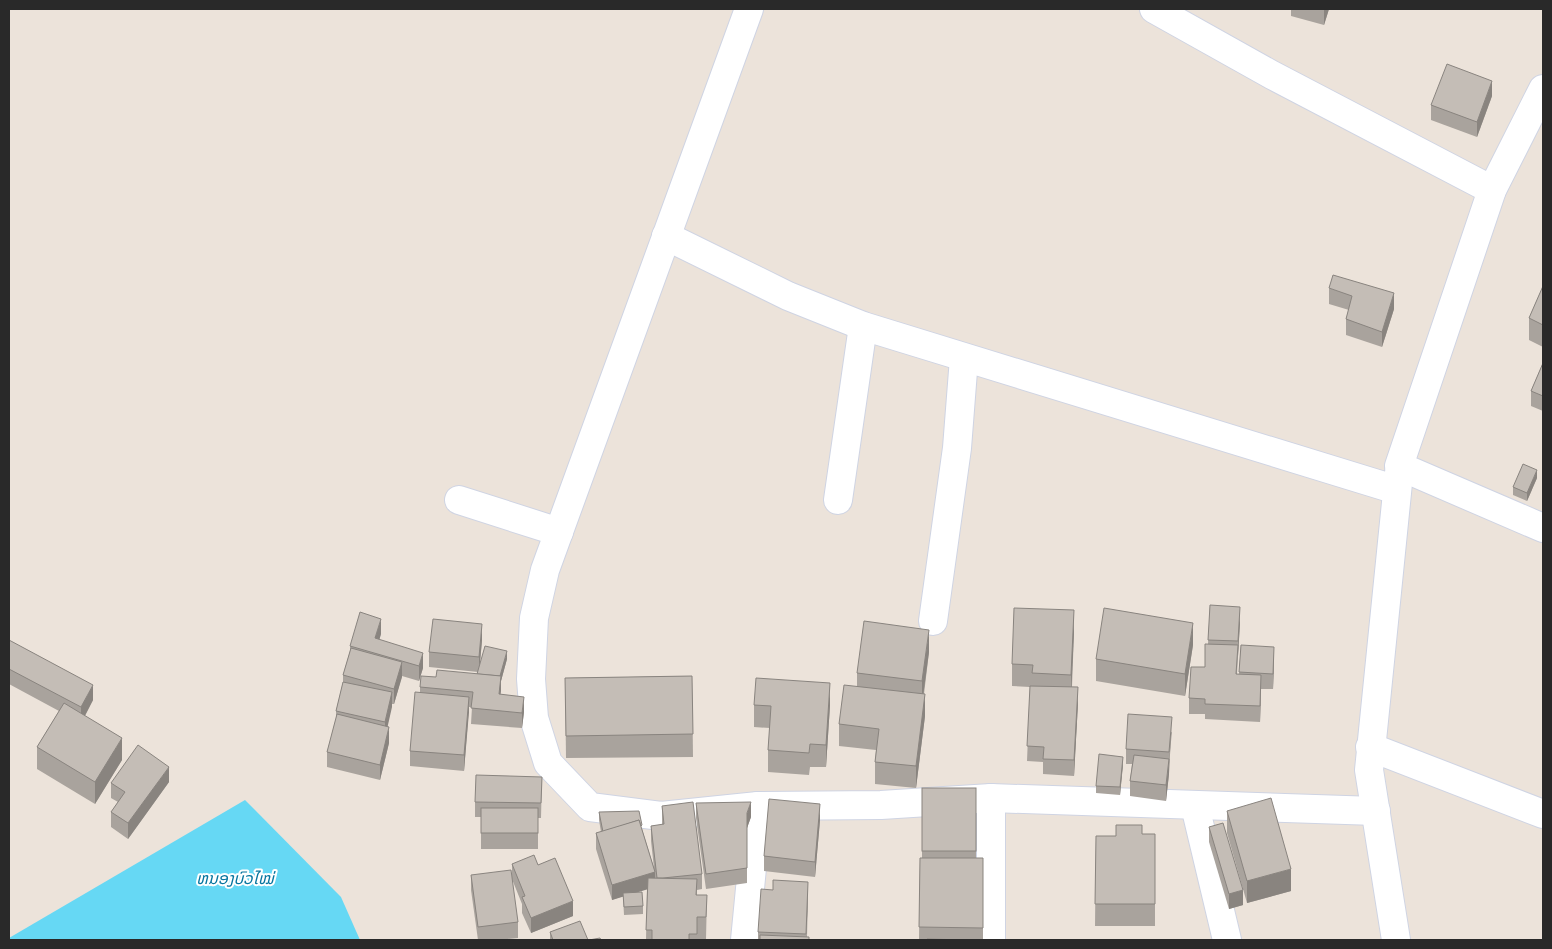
<svg xmlns="http://www.w3.org/2000/svg" width="1552" height="949" font-family="Arial,'Noto Sans Lao',sans-serif">
	<style>
		.water { fill: #66d8f4 }
		.lines { fill: none; stroke-linecap: round; stroke-linejoin: round }
		.minor-casing { stroke: #cfd4e3; stroke-width: 30 }
		.minor { stroke: #fff; stroke-width: 28 }
		.wall { fill: #a9a39d }
		.shaded-wall { fill: #89847f }
		.building { fill: #c4bdb6; stroke: #89847f }
		.labels { text-anchor: middle; dominant-baseline: central; stroke-width: 4; stroke-linejoin: round; paint-order: stroke }
		.water-label { font-size: 16px; font-style: italic; fill: #06759f; stroke: #fff }
	</style>
	<rect width="100%" height="100%" fill="#ece3da"/>
	<!-- water -->
	<polygon class="water" points="245,800 341,897 360,940 9,940 9,938"/>
	<g class="lines">
		<!-- minor casing -->
		<g class="minor-casing">
			<g id="minor">
				<polyline points="749,9 545,570 534,618 531,679 534,718 548,763 590,807 661,816 758,806 881,805 991,798 1376,811"/>
				<polyline points="1154,9 1272,75 1492,190"/>
				<polyline points="1543,89 1492,190 1399,466 1543,528"/>
				<polyline points="666,236 788,296 863,326 1397,490"/>
				<polyline points="459,500 559,532"/>
				<polyline points="838,500 863,326"/>
				<polyline points="933,621 957,448 964,358"/>
				<polyline points="1370,747 1543,814"/>
				<polyline points="1195,806 1227,940"/>
				<polyline points="745,940 758,806"/>
				<polyline points="991,940 991,798"/>
				<polyline points="1396,940 1369,770 1399,473"/>
			</g>
		</g>
		<!-- minor -->
		<use href="#minor" class="minor"/>
	</g>
	<!-- wall -->
	<g class="wall">
		<polygon points="1291,9 1329,9 1324,25 1291,16"/>
		<polygon points="1492,96 1477,137 1431,120 1431,105"/>
		<polygon points="1543,286 1543,347 1529,340 1529,318"/>
		<polygon points="1329,288 1394,309 1382,347 1346,335 1346,319 1349,310 1329,304"/>
		<polygon points="1543,363 1543,411 1531,406 1531,391"/>
		<polygon points="1537,478 1527,501 1513,495 1513,487"/>
		<polygon points="1210,605 1240,622 1237,674 1239,674 1241,645 1274,662 1273,689 1261,689 1260,722 1205,719 1205,714 1189,714 1189,698 1205,667 1208,644"/>
		<polygon points="1074,632 1072,687 1078,703 1074,776 1043,774 1043,762 1027,761 1030,687 1012,686 1012,664"/>
		<polygon points="381,634 379,640 423,668 419,681 402,676 394,704 392,704 387,727 389,743 380,780 327,767 327,752 336,719 336,711 343,682 343,675 350,651 350,646"/>
		<polygon points="9,640 93,700 85,716 122,760 95,804 37,769 37,747 59,711 9,684"/>
		<polygon points="482,640 480,664 507,659 501,681 500,694 524,712 522,728 471,724 472,707 469,707 464,771 410,766 410,751 420,692 420,687 436,677 477,674 478,672 429,667 429,652"/>
		<polygon points="1193,645 1185,696 1096,681 1096,659"/>
		<polygon points="929,652 924,694 925,716 916,788 875,784 875,762 876,750 839,746 839,724 857,686 857,673"/>
		<polygon points="692,676 693,757 566,758 565,678"/>
		<polygon points="754,705 830,705 826,767 810,767 809,775 768,772 768,750 770,728 754,727"/>
		<polygon points="1172,732 1169,761 1169,774 1166,801 1130,796 1130,781 1132,764 1126,764 1126,749"/>
		<polygon points="1123,764 1120,795 1096,793 1096,786"/>
		<polygon points="542,777 541,818 538,818 538,849 481,849 481,817 475,817 475,802"/>
		<polygon points="169,782 128,839 111,827 111,812 118,802 111,798 111,783"/>
		<polygon points="922,788 976,788 976,858 983,858 983,940 919,940 920,858 922,858"/>
		<polygon points="696,803 751,817 747,828 747,883 706,889 696,818"/>
		<polygon points="662,806 702,874 702,889 697,890 697,895 707,895 706,939 697,939 697,940 646,940 647,889 636,892 643,906 643,914 624,915 623,896 612,900 596,849 596,833 601,832 599,820 599,812 642,829 654,868 651,841 651,826 662,825"/>
		<polygon points="1227,811 1291,891 1247,903 1227,833"/>
		<polygon points="820,820 815,877 764,871 764,856"/>
		<polygon points="1209,827 1243,905 1229,909 1209,842"/>
		<polygon points="1142,834 1155,834 1155,926 1095,926 1096,836 1116,836"/>
		<polygon points="512,864 538,865 573,916 531,933 522,913 522,904 512,879"/>
		<polygon points="471,875 518,922 518,938 496,940 478,940 471,890"/>
		<polygon points="808,897 807,937 809,940 758,940 758,932"/>
		<polygon points="550,932 588,940 550,940"/>
	</g>
	<!-- shaded-wall -->
	<g class="shaded-wall">
		<polygon points="1324,9 1329,9 1324,25"/>
		<polygon points="1492,81 1492,96 1477,137 1477,122"/>
		<polygon points="1394,293 1394,309 1382,347 1382,332"/>
		<polygon points="1537,470 1537,478 1527,501 1527,493"/>
		<polygon points="1240,607 1240,622 1238,656 1238,641"/>
		<polygon points="1074,610 1074,632 1071,697 1071,675"/>
		<polygon points="381,619 381,634 375,654 375,638"/>
		<polygon points="1193,623 1193,645 1185,696 1185,674"/>
		<polygon points="482,624 482,640 479,672 479,657"/>
		<polygon points="929,630 929,652 922,704 922,681"/>
		<polygon points="1274,647 1274,662 1273,689 1273,674"/>
		<polygon points="507,651 507,659 501,681 501,691 499,709 499,680"/>
		<polygon points="423,653 423,668 419,681 419,666"/>
		<polygon points="402,662 402,677 394,704 394,689"/>
		<polygon points="1261,675 1261,690 1260,722 1260,706"/>
		<polygon points="830,683 830,705 826,767 826,745"/>
		<polygon points="93,685 93,700 81,723 81,707"/>
		<polygon points="1078,687 1078,703 1074,776 1074,760"/>
		<polygon points="392,692 392,707 385,738 385,722"/>
		<polygon points="925,694 925,716 916,788 916,766"/>
		<polygon points="469,697 469,712 464,771 464,755"/>
		<polygon points="524,697 524,712 522,728 522,713"/>
		<polygon points="1172,717 1169,774 1166,801 1166,785 1169,762"/>
		<polygon points="389,727 389,743 380,780 380,765"/>
		<polygon points="122,738 122,760 95,804 95,782"/>
		<polygon points="1123,757 1123,764 1120,795 1120,787"/>
		<polygon points="169,767 169,782 128,839 128,823"/>
		<polygon points="751,802 751,817 747,828 747,883 747,813"/>
		<polygon points="820,804 820,820 815,877 815,862"/>
		<polygon points="1291,869 1291,891 1247,903 1247,881"/>
		<polygon points="655,872 655,887 612,900 612,885"/>
		<polygon points="808,882 808,897 806,940"/>
		<polygon points="1243,890 1243,905 1229,909 1229,894"/>
		<polygon points="573,901 573,916 531,933 531,918"/>
	</g>
	<!-- building -->
	<g class="building">
		<polygon points="1447,64 1492,81 1477,122 1431,105"/>
		<polygon points="1333,275 1394,293 1382,332 1346,319 1352,296 1329,288"/>
		<polygon points="1543,286 1543,325 1529,318"/>
		<polygon points="1543,363 1543,396 1531,391"/>
		<polygon points="1523,464 1537,470 1527,493 1513,487"/>
		<polygon points="1210,605 1240,607 1238,641 1208,640"/>
		<polygon points="1014,608 1074,610 1071,675 1032,673 1033,665 1012,664"/>
		<polygon points="1104,608 1193,623 1185,674 1096,659"/>
		<polygon points="360,612 381,619 375,638 423,653 419,666 350,646"/>
		<polygon points="433,619 482,624 479,657 429,652"/>
		<polygon points="864,621 929,630 922,681 857,673"/>
		<polygon points="9,640 93,685 81,707 9,669"/>
		<polygon points="1205,644 1238,645 1236,674 1261,675 1260,706 1205,704 1205,699 1189,698 1191,667 1205,667"/>
		<polygon points="1241,645 1274,647 1273,674 1239,672"/>
		<polygon points="485,646 507,651 500,676 477,674"/>
		<polygon points="351,648 402,662 394,689 343,675"/>
		<polygon points="437,670 501,676 499,694 524,697 522,713 471,708 473,692 420,687 421,676 436,677"/>
		<polygon points="692,676 693,734 566,736 565,678"/>
		<polygon points="756,678 830,683 826,745 810,744 809,753 768,750 771,706 754,705"/>
		<polygon points="343,682 392,692 385,722 336,711"/>
		<polygon points="844,685 925,694 916,766 875,762 879,729 839,724"/>
		<polygon points="1030,686 1078,687 1074,760 1043,759 1044,747 1027,746"/>
		<polygon points="415,692 469,697 464,755 410,751"/>
		<polygon points="64,703 122,738 95,782 37,747"/>
		<polygon points="337,714 389,727 380,765 327,752"/>
		<polygon points="1128,714 1172,717 1169,752 1126,749"/>
		<polygon points="138,745 169,767 128,823 111,812 125,792 111,783"/>
		<polygon points="1099,754 1123,757 1120,787 1096,786"/>
		<polygon points="1134,755 1169,759 1166,785 1130,781"/>
		<polygon points="476,775 542,777 541,803 475,802"/>
		<rect x="922" y="788" width="54" height="63"/>
		<polygon points="1271,798 1291,869 1247,881 1227,811"/>
		<polygon points="769,799 820,804 815,862 764,856"/>
		<polygon points="693,802 702,874 663,878 657,878 651,826 664,824 662,806"/>
		<polygon points="751,802 747,813 747,868 706,874 696,803"/>
		<rect x="481" y="808" width="57" height="25"/>
		<polygon points="639,811 642,825 641,826 639,820 603,832 599,812"/>
		<polygon points="639,820 655,872 612,885 596,833"/>
		<polygon points="1223,823 1243,890 1229,894 1209,827"/>
		<polygon points="1116,825 1142,825 1142,834 1155,834 1155,904 1095,904 1096,836 1116,836"/>
		<polygon points="534,855 538,865 555,858 573,901 531,918 522,897 525,896 512,864"/>
		<polygon points="920,858 983,858 983,928 919,927"/>
		<polygon points="511,870 518,922 478,927 471,875"/>
		<polygon points="648,878 697,879 696,895 707,895 706,917 697,917 697,934 689,934 689,940 652,940 652,930 646,930"/>
		<polygon points="773,880 808,882 806,934 758,932 761,889 773,890"/>
		<polygon points="642,892 643,906 624,907 623,893"/>
		<polygon points="580,921 588,940 553,940 550,932"/>
		<polygon points="760,935 809,937 809,940 760,940"/>
		<polygon points="600,938 601,940 589,940"/>
		<polygon points="927,939 965,940 927,940"/>
	</g>
	<g class="labels">
		<!-- water labels -->
		<g class="water-label">
			<text x="235" y="878">ຫນອງບົວໄໝ່</text>
		</g>
	</g>
	<!-- border -->
	<rect width="1552" height="949" fill="none" stroke="#292929" stroke-width="20"/>
</svg>
